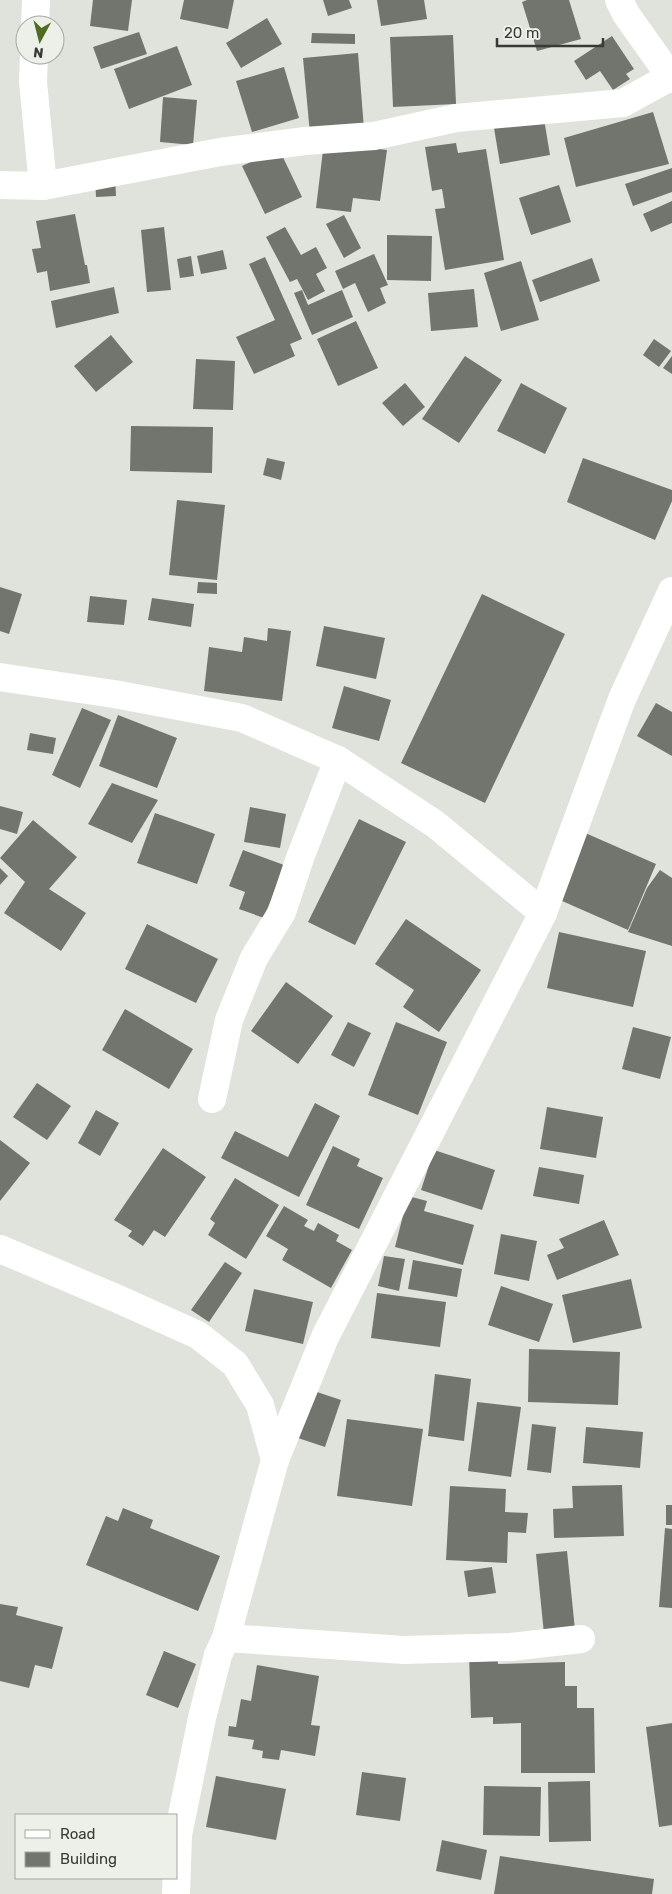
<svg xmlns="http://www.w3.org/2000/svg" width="672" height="1894" font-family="Rubik,sans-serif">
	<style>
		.building { fill: #72756e }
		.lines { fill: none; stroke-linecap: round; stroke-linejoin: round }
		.minor { stroke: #fff; stroke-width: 28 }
	</style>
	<rect width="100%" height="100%" fill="#dfe3dc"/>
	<!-- building -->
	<g class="building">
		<polygon points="93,0 132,0 128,31 90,26"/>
		<polygon points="184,0 234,0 228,29 180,19"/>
		<polygon points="323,0 349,0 352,8 328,16"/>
		<polygon points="377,0 424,0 427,19 381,26"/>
		<polygon points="527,0 569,0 581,39 537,51 522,2"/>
		<polygon points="267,18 282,44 241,68 226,43"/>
		<polygon points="139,32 147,54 101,69 93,47"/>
		<polygon points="312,33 355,34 355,44 311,43"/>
		<polygon points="453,35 456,104 393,107 390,37"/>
		<polygon points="612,36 634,69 626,74 630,79 613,90 600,71 586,80 574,61"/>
		<polygon points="177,46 192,85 129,109 114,69"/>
		<polygon points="358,53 364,129 310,134 303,58"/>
		<polygon points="284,67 299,118 252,132 236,81"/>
		<polygon points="163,97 197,100 193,145 160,142"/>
		<polygon points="653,112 669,164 576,187 564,138"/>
		<polygon points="543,113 550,155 500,164 493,122"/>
		<polygon points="324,142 387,150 380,201 353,198 351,212 316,208"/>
		<polygon points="456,143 458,153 486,149 504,260 445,270 435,209 445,208 442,189 432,191 425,147"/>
		<polygon points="279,149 302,197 265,214 242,166"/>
		<polygon points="672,168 672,192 633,206 625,184"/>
		<polygon points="115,175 116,196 96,197 95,177"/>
		<polygon points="559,185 571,222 531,235 519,198"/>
		<polygon points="672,201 672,223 651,232 643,214"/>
		<polygon points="75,214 85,265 87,265 90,283 50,291 47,271 37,273 32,249 41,248 36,221"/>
		<polygon points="344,215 361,248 344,258 326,224"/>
		<polygon points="164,227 171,290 147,292 141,230"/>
		<polygon points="285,227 301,255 316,247 327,268 316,274 325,291 308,300 297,279 290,282 266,237"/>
		<polygon points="387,235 432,236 431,281 387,280"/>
		<polygon points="223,250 227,269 201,274 197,256"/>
		<polygon points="374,254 388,285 380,288 386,303 368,312 355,283 343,289 335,271"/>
		<polygon points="191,256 194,276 180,278 177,259"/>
		<polygon points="265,257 302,339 290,344 295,356 254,374 236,337 275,320 249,264"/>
		<polygon points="592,258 600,281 540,302 532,280"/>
		<polygon points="521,261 539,320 501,331 484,273"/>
		<polygon points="114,287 119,313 56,328 51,301"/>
		<polygon points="474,289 478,327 431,331 428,293"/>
		<polygon points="302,290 308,305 342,290 353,317 312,335 294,293"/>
		<polygon points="356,321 378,368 338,386 317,339"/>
		<polygon points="111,335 133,362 96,392 74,366"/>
		<polygon points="654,339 671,351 659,367 643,355"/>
		<polygon points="465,356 502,380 459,443 422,419"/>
		<polygon points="672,356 672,374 663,368"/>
		<polygon points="196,359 235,361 233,410 193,409"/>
		<polygon points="405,383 425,407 403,426 382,403"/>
		<polygon points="521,383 567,408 545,454 497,431"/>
		<polygon points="131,426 213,427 212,473 130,471"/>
		<polygon points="267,458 285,462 281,480 263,475"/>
		<polygon points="583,458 672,490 672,501 655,540 567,502"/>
		<polygon points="177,500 225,505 217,580 169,575"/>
		<polygon points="198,582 217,583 217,594 197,593"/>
		<polygon points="0,587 22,594 9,634 0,631"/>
		<polygon points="482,594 565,634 485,803 401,763"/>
		<polygon points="90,596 127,600 124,625 87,622"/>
		<polygon points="152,598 194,604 191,627 148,620"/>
		<polygon points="324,626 385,638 376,679 316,666"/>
		<polygon points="268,628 291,631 282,701 204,691 209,647 242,652 244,637 267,641"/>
		<polygon points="344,686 391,700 379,741 332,728"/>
		<polygon points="656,703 672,712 672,756 637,736"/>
		<polygon points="82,708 111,720 80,788 52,775"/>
		<polygon points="118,715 177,738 157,788 99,766"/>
		<polygon points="30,733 56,738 53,754 27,750"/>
		<polygon points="112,783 158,800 132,843 88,824"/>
		<polygon points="0,806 23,812 17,834 0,829"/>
		<polygon points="250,807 286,814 280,848 244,842"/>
		<polygon points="155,813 215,834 197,884 137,863"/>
		<polygon points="359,819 406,842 355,945 308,922"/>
		<polygon points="33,820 77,857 49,889 86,913 61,951 4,913 25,882 0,858"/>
		<polygon points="583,832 656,864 628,930 553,897"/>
		<polygon points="243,850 284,865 264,918 239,909 245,892 229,886"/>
		<polygon points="0,868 8,876 0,885"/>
		<polygon points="660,870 672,878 672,946 628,932 647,888"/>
		<polygon points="406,919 481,970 439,1032 403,1007 414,990 375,964"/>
		<polygon points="147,924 218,959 196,1003 125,969"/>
		<polygon points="559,932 646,951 633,1007 547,988"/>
		<polygon points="286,982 333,1016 298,1064 251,1031"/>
		<polygon points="125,1009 193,1049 169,1089 102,1050"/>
		<polygon points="348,1022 371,1033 354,1067 331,1055"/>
		<polygon points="396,1022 447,1042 418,1115 368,1095"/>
		<polygon points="633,1027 671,1037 660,1079 622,1069"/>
		<polygon points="37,1083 71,1106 47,1140 13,1117"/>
		<polygon points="315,1103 340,1116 299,1197 221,1158 235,1131 288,1157"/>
		<polygon points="547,1107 603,1117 596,1158 540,1149"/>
		<polygon points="96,1110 119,1123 100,1156 78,1143"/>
		<polygon points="0,1140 30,1163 0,1201"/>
		<polygon points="333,1146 360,1159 357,1166 383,1178 359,1229 306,1205"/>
		<polygon points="163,1148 206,1177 165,1237 154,1230 143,1246 128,1236 132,1231 114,1220"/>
		<polygon points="434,1150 495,1170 482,1210 421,1190"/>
		<polygon points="539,1167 584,1175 579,1204 533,1196"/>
		<polygon points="235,1178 279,1205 246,1259 208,1235 215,1223 210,1219"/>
		<polygon points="408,1196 427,1201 424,1211 474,1225 463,1265 395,1247"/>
		<polygon points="284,1206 308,1220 304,1226 314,1231 318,1223 339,1235 336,1241 352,1250 331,1288 282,1260 288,1249 266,1236"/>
		<polygon points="604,1220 619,1255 557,1280 547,1255 564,1248 559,1239"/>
		<polygon points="501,1234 537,1241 529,1281 494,1274"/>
		<polygon points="384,1256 405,1259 399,1291 378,1286"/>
		<polygon points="413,1260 462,1269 457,1297 408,1289"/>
		<polygon points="225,1262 242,1273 209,1322 191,1310"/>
		<polygon points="631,1279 642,1328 573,1343 562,1295"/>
		<polygon points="501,1286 553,1304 539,1342 488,1325"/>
		<polygon points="254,1289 313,1302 303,1344 245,1331"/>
		<polygon points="377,1293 446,1302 440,1347 371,1338"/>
		<polygon points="529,1349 620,1352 618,1405 528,1402"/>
		<polygon points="435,1374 471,1379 464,1441 428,1436"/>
		<polygon points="305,1388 341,1400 325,1447 289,1435"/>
		<polygon points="477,1402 521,1407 511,1477 468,1471"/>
		<polygon points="347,1419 423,1429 412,1506 337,1496"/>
		<polygon points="532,1424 556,1427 551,1473 527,1470"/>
		<polygon points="586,1427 643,1432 640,1468 583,1463"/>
		<polygon points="622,1485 624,1536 554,1538 553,1509 573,1508 572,1486"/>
		<polygon points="450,1486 506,1489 505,1512 528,1513 526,1533 508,1532 507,1563 446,1560"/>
		<rect x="666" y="1505" width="6" height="20"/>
		<polygon points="123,1508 153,1520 150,1528 220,1556 198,1611 86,1565 106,1516 118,1521"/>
		<polygon points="665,1528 672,1529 672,1608 659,1607"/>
		<polygon points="567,1551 575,1630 544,1634 536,1554"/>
		<polygon points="492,1567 496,1593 468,1597 464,1571"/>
		<polygon points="0,1604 18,1607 16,1615 63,1627 52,1669 35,1665 29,1688 0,1681"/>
		<polygon points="164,1651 196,1664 178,1708 146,1695"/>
		<polygon points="497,1653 498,1664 565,1662 565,1686 577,1686 577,1708 594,1708 595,1773 521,1773 521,1723 493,1724 493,1717 471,1718 469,1654"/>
		<polygon points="257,1665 319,1676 311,1725 320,1726 315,1756 281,1750 279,1760 262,1758 263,1751 252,1749 254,1740 228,1736 229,1726 236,1727 241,1699 251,1701"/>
		<polygon points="672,1723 672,1825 659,1827 646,1727"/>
		<polygon points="362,1772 406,1778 400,1821 356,1815"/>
		<polygon points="216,1776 286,1789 276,1840 206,1827"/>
		<polygon points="590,1781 591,1841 549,1842 548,1782"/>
		<polygon points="484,1786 541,1787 540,1836 483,1835"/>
		<polygon points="442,1840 487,1850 481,1880 436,1871"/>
		<polygon points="500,1856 654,1879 652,1894 494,1894"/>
	</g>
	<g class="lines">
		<!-- minor -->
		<g class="minor">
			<polyline points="619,0 626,14 672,79"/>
			<polyline points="35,25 36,0"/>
			<polyline points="34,55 33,82 43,186"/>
			<polyline points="0,185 43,186 220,152 305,141 374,136 456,118 623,103 670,77"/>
			<polyline points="0,677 114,694 242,718 338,760 435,824 543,913"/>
			<polyline points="212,1099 229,1020 254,958 282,912 300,858 338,760"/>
			<polyline points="0,1249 118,1299 198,1335 235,1364 260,1405 275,1460"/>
			<polyline points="226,1638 404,1650 511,1647 581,1639"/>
			<polyline points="176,1894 178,1835 202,1718 218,1655 226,1638 275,1460 325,1337 543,913 622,699 672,591"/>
		</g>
	</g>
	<!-- legend -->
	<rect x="15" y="1814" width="162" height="65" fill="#edf0e9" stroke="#a5a7a2"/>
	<rect x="25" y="1830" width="25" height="8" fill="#ffffff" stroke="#a5a7a2"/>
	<text x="60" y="1839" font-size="15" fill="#383a37">Road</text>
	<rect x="25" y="1852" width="25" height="15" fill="#72756e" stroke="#a5a7a2"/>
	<text x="60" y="1864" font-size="15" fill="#383a37">Building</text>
	<!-- north arrow -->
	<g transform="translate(40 40) rotate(187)"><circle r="24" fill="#edf0e9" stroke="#a5a7a2"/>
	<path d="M0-4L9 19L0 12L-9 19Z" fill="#4f6c21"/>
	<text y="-8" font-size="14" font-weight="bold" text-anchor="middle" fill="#383a37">N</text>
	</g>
	<!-- scale -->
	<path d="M497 38v8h106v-8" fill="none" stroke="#383a37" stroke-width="2.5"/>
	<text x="504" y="38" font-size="15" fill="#383a37" stroke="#edf0e9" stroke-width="4" paint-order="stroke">20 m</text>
</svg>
